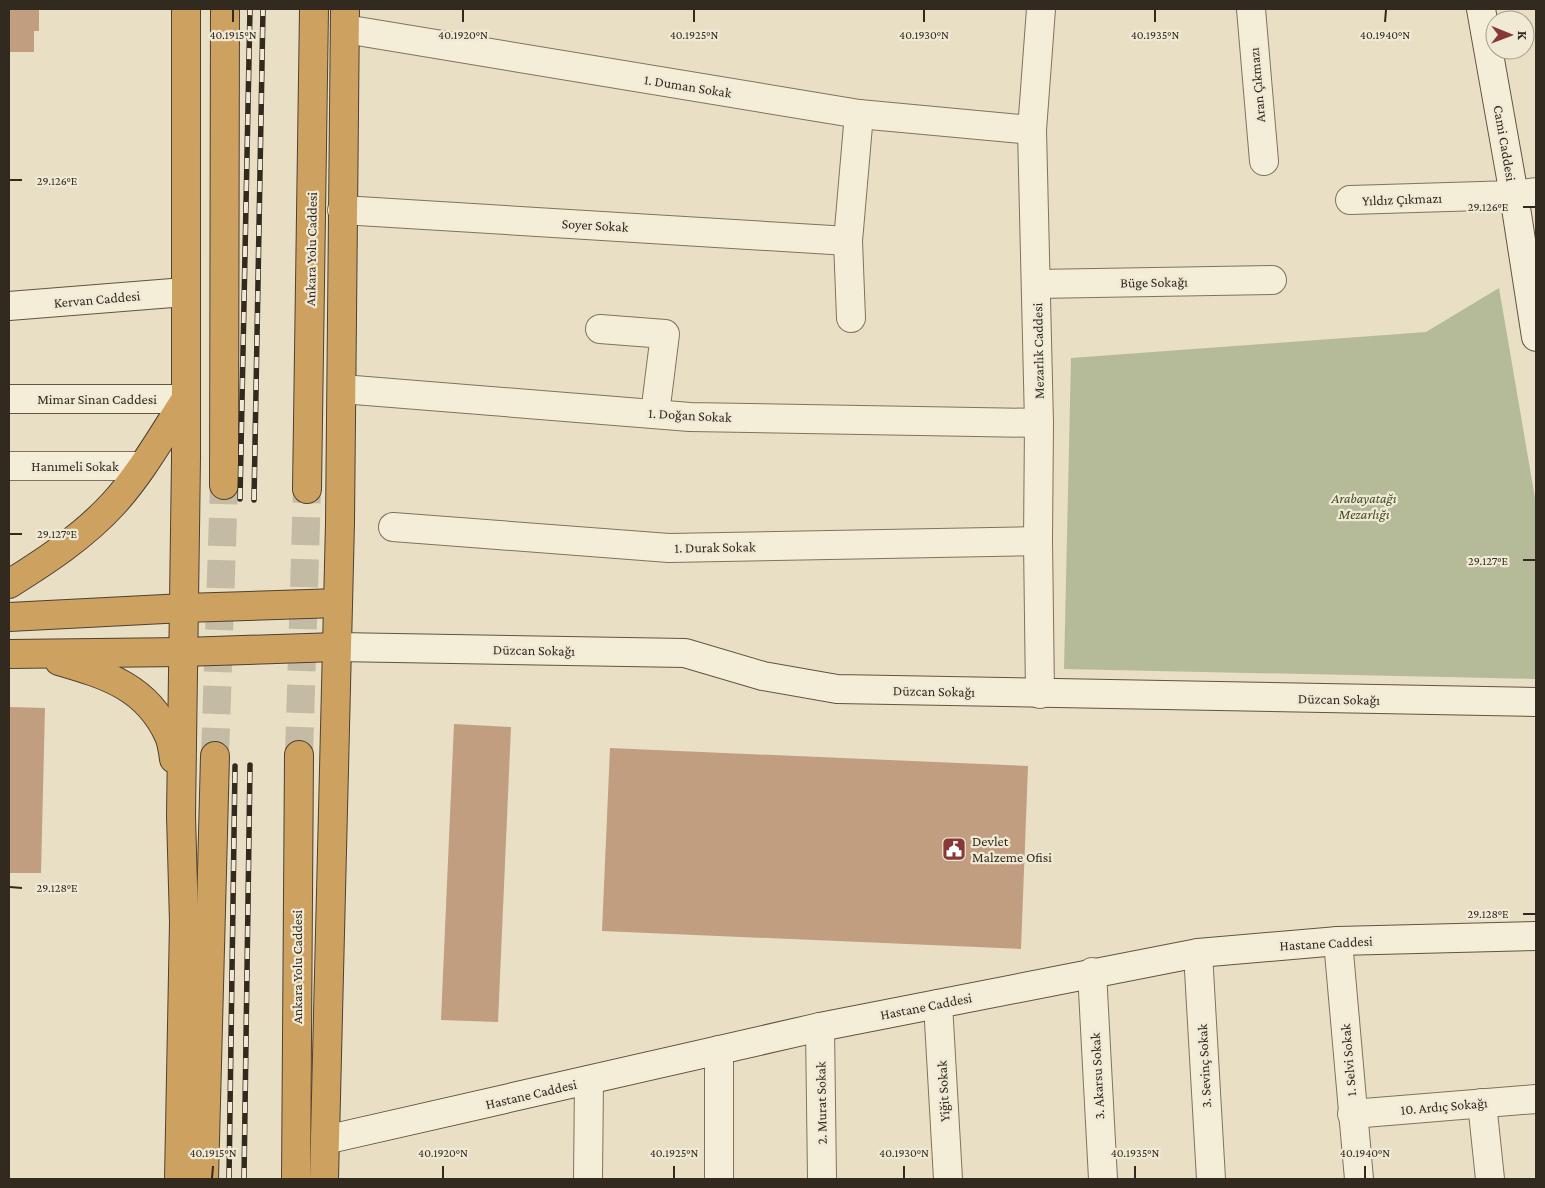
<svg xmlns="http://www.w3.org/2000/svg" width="1545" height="1188" font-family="'Crimson Pro',serif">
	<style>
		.cemetery { fill: #b5bb99 }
		.building { fill: #c19e80 }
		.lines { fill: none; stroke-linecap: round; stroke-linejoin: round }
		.highway-tunnel { stroke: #c4bba4; stroke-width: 28; stroke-dasharray: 28 14; stroke-linecap: butt }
		.street-casing { stroke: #81725d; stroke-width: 30 }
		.secondary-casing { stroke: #635341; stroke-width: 30 }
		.highway-casing { stroke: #4f4031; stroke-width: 30 }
		.street { stroke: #f4edd7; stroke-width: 28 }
		.secondary { stroke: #f4edd7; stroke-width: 28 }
		.highway { stroke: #cda260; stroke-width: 28 }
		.rail-casing { stroke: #332a1f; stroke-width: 5.5 }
		.rail { stroke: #f0e9d4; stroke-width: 4; stroke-dasharray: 11; stroke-linecap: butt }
		.ticks { fill: none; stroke: #332a1f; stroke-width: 2 }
		.labels { text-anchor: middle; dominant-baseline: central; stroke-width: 4.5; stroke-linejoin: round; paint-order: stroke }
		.street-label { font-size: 14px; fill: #332a1f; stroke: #f0e9d4 }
		.park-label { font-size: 14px; font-style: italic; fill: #424d29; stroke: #f0e9d4 }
		.poi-label { font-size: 14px; fill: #332a1f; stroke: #f0e9d4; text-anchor: start }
		.ticks-label { font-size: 12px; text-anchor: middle; fill: #332a1f; stroke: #f0e9d4; stroke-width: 4.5; stroke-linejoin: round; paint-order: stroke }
	</style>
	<rect width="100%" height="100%" fill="#e8dfc5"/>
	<!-- cemetery -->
	<polygon class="cemetery" points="1499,288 1536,504 1536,679 1064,669 1071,358 1426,332"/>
	<!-- building -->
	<g class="building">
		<polygon points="9,9 39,9 39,31 34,31 34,52 9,52"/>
		<polygon points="9,707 45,708 41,873 9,873"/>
		<polygon points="454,724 511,727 498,1022 441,1020"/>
		<polygon points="610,748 1028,766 1021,949 602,931"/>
	</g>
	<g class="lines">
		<!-- highway-tunnel -->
		<g class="highway-tunnel">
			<polyline points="299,755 307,489"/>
			<polyline points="215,756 224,485"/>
		</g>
		<!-- street casing -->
		<g class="street-casing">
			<g id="street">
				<polyline points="1251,9 1264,161"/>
				<polyline points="345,29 859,114 1032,130"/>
				<polyline points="1350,200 1514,195 1536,192"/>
				<polyline points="342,210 848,241 859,114"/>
				<polyline points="848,241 851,318"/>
				<polyline points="1036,284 1272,280"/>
				<polyline points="600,329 665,334 655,414"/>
				<polyline points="342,389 690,417 1039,423"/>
				<polyline points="9,466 142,466"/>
				<polyline points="393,527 669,548 1038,541"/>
				<polyline points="1040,694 1038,541 1039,423 1032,130 1041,9"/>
				<polyline points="1338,941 1359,1179"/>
				<polyline points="1198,953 1211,1179"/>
				<polyline points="1092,972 1103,1179"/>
				<polyline points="938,1004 948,1179"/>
				<polyline points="820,1027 822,1179"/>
				<polyline points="719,1050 719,1179"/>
				<polyline points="1482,1103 1490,1179"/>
				<polyline points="1352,1114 1536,1099"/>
				<polyline points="588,1179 589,1080"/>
			</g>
		</g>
		<!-- secondary casing -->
		<g class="secondary-casing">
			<g id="secondary">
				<polyline points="1481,9 1514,195 1536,337"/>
				<polyline points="9,306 185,292"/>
				<polyline points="9,399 186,399"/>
				<polyline points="337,647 685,653 763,676 837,689 1536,702"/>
				<polyline points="325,1140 820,1027 1198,953 1338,941 1536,936"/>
			</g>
		</g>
		<!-- highway casing -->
		<g class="highway-casing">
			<g id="highway">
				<polyline points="224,485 225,9"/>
				<polyline points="307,489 314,9"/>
				<path d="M9,584c37,-23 75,-48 105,-81 28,-31 49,-69 72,-104"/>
				<polyline points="9,617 184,608 338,603"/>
				<polyline points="9,654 183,652 337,647"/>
				<path d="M59,661c48,14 88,26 110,75 3,7 4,16 5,23"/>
				<polyline points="179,1179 184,922 181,816 186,459 186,9"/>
				<polyline points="204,1179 215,756"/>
				<polyline points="296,1179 299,755"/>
				<polyline points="324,1179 340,523 345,9"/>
			</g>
		</g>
		<!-- street -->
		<use href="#street" class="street"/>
		<!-- secondary -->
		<use href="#secondary" class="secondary"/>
		<!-- highway -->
		<use href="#highway" class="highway"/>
		<!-- rail casing -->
		<g class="rail-casing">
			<g id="rail">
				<polyline points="240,499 250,9"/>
				<polyline points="254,500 263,9"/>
				<polyline points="229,1179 235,766"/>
				<polyline points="244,1179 250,765"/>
			</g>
		</g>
		<!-- rail -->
		<use href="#rail" class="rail"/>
	</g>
	<!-- ticks -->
	<path class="ticks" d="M233,22v-12M463,22v-12M694,22v-12M924,22v-12M1155,22v-12M1385,22l1,-12M10,180h12M1523,207h12M10,534h12M1523,560h12M10,887l12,1M1523,914h12M212,1178l1,-12M443,1178v-12M674,1178v-12M904,1178v-12M1135,1178v-12M1365,1178v-12"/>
	<!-- icons -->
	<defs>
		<g id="civic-square" transform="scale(1.25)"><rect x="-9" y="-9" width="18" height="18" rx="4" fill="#883835" stroke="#f0e9d4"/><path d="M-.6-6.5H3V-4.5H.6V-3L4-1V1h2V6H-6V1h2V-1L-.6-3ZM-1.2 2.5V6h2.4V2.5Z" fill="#fff"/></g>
	</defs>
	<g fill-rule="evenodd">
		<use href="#civic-square" x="954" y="849"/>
	</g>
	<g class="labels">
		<!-- street labels -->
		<g class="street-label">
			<text transform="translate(1257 85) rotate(-95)">Aran Çıkmazı</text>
			<text transform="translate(688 86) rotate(9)">1. Duman Sokak</text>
			<text transform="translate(1505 143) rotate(80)">Cami Caddesi</text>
			<text transform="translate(1402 199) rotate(-2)">Yıldız Çıkmazı</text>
			<text transform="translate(595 225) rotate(3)">Soyer Sokak</text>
			<text transform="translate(311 249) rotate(-89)">Ankara Yolu Caddesi</text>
			<text transform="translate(1154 282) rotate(-1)">Büge Sokağı</text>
			<text transform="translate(97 299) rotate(-5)">Kervan Caddesi</text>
			<text transform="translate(1038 351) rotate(-91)">Mezarlık Caddesi</text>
			<text x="97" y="399">Mimar Sinan Caddesi</text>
			<text transform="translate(690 415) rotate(3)">1. Doğan Sokak</text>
			<text x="75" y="466">Hanımeli Sokak</text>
			<text transform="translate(715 547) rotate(-1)">1. Durak Sokak</text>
			<text transform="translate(534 650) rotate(1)">Düzcan Sokağı</text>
			<text transform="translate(934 691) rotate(1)">Düzcan Sokağı</text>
			<text transform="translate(1339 699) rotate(1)">Düzcan Sokağı</text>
			<text transform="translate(1326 943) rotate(-3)">Hastane Caddesi</text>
			<text transform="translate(297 967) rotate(-90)">Ankara Yolu Caddesi</text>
			<text transform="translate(926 1006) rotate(-11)">Hastane Caddesi</text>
			<text transform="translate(1348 1060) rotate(-95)">1. Selvi Sokak</text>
			<text transform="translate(1204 1066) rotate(-93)">3. Sevinç Sokak</text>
			<text transform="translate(1097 1076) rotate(-93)">3. Akarsu Sokak</text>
			<text transform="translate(943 1091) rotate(-93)">Yiğit Sokak</text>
			<text transform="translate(531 1094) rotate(-13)">Hastane Caddesi</text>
			<text transform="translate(821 1103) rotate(-91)">2. Murat Sokak</text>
			<text transform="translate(1444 1106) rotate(-5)">10. Ardıç Sokağı</text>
		</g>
		<!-- park labels -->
		<g class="park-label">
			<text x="1364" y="498">Arabayatağı<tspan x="1364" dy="16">Mezarlığı</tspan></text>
		</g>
		<!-- poi labels -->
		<g class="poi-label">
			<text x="972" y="841">Devlet<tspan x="972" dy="16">Malzeme Ofisi</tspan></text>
		</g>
	</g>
	<g class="ticks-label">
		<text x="233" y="39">40.1915°N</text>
		<text x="463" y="39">40.1920°N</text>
		<text x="694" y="39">40.1925°N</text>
		<text x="924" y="39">40.1930°N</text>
		<text x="1155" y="39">40.1935°N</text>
		<text x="1385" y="39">40.1940°N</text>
		<text x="57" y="185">29.126°E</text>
		<text x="1488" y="211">29.126°E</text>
		<text x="57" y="538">29.127°E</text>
		<text x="1488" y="565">29.127°E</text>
		<text x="57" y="892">29.128°E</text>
		<text x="1488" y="918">29.128°E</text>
		<text x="213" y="1157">40.1915°N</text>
		<text x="443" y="1157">40.1920°N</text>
		<text x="674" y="1157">40.1925°N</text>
		<text x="904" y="1157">40.1930°N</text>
		<text x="1135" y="1157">40.1935°N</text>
		<text x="1365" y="1157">40.1940°N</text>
	</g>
	<!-- border -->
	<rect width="1545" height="1188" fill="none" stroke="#332a1f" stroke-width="20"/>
	<!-- north arrow -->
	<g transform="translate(1510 35) rotate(91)"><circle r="24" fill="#f0e9d4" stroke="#a49d8c"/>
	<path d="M0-4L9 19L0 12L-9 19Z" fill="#883835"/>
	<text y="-8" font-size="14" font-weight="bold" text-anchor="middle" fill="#332a1f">K</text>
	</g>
</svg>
